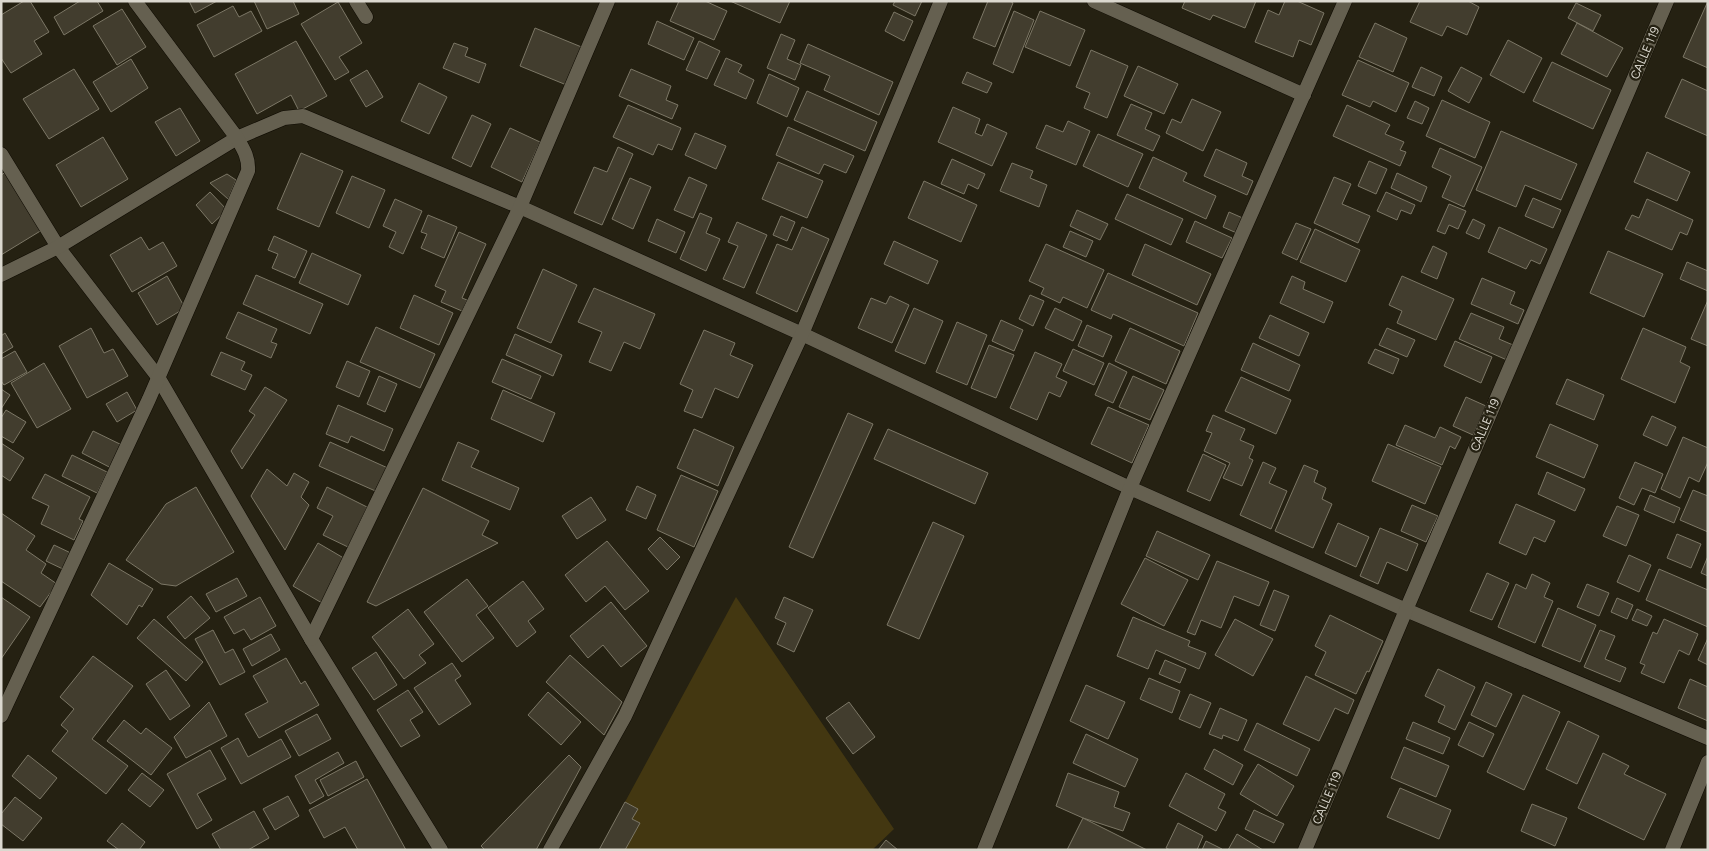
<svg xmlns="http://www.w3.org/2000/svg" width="1709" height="851" font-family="Figtree,sans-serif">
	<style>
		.green { fill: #433711 }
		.building { fill: #423d2e; stroke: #7c7766 }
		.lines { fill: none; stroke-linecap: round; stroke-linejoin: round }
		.minor-casing { stroke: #0e0a01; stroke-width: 15 }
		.minor { stroke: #656050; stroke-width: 14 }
		.labels { text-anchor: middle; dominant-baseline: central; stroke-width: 4.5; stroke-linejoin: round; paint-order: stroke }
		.street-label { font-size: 12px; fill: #dbd8cf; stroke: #252112 }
	</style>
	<rect width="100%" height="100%" fill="#252112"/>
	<!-- green -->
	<polygon class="green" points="736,597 894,829 872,850 625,850 640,823 632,819 638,809 625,802"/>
	<!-- building -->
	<g class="building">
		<polygon points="24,1 30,1 49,32 34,41 42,54 11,73 1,58 1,15"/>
		<polygon points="80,1 97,1 103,11 64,35 54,17"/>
		<polygon points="189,1 217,1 195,13"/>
		<polygon points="254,1 293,1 299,14 267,29"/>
		<polygon points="679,1 705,1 727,11 714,40 670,21"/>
		<polygon points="730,1 790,1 780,23"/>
		<polygon points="895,1 922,1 915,16 893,5"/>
		<polygon points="988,1 1010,1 1013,3 995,47 973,38"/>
		<polygon points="1185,1 1256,1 1245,28 1213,15 1210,20 1182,8"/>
		<polygon points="1285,1 1297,1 1324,13 1311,45 1299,40 1293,57 1255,42 1268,10 1279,15"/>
		<polygon points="1420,1 1468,1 1479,7 1467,35 1447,26 1442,36 1410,22"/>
		<polygon points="1708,1 1708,68 1683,57"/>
		<polygon points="338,2 362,43 339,57 349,72 335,80 301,24"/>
		<polygon points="1576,3 1601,15 1593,31 1568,18"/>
		<polygon points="233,6 239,17 251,11 262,31 214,57 197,25"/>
		<polygon points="122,9 146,47 117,65 93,26"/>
		<polygon points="1014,11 1034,20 1013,73 993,64"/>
		<polygon points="1040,11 1085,30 1070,66 1025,47"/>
		<polygon points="894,12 913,21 904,41 885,31"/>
		<polygon points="657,21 694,38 684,60 648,44"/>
		<polygon points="1375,23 1407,38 1393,72 1359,57"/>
		<polygon points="1577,23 1623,48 1607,77 1561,54"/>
		<polygon points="535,28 584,48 569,86 520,66"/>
		<polygon points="781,34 795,40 787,59 801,65 795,80 767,68"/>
		<polygon points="1508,40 1542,58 1524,93 1490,75"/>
		<polygon points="296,41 327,96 299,111 291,95 257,114 235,74"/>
		<polygon points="699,41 720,51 707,79 686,70"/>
		<polygon points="454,43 468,48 465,56 486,64 479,83 443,68"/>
		<polygon points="808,44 893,82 879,115 824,90 830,76 800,63"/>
		<polygon points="1091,50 1128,66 1107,118 1084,108 1090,93 1076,87"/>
		<polygon points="726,58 742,65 738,72 754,80 746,99 714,85"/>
		<polygon points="131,59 148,88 111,112 93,82"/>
		<polygon points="1358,60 1409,83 1396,112 1373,101 1370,107 1342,95"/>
		<polygon points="1552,62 1611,90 1593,129 1533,101"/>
		<polygon points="1138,66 1178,84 1164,114 1124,96"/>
		<polygon points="1421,67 1442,77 1434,96 1412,87"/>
		<polygon points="1461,67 1482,78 1469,103 1448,91"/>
		<polygon points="74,69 99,109 49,139 23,99"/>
		<polygon points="631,69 671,86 666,100 678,105 672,119 619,96"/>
		<polygon points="367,70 383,97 366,107 350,80"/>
		<polygon points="967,72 992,83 987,93 962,83"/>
		<polygon points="769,74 799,88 787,117 757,103"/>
		<polygon points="1682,79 1708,91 1708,136 1665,117"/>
		<polygon points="419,83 447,97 429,134 401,121"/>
		<polygon points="807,91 877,122 865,151 794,120"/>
		<polygon points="1192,99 1221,112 1203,151 1166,133 1172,119 1181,123"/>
		<polygon points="1442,100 1490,122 1475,158 1426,136"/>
		<polygon points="1415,101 1429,108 1422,124 1407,118"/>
		<polygon points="1131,104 1152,113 1145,129 1160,136 1153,151 1117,135"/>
		<polygon points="628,105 681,128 672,150 658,144 653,155 613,137"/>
		<polygon points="1347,105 1390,125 1385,134 1404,142 1400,150 1406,152 1400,166 1333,136"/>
		<polygon points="953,107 980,119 975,133 982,136 987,124 1007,133 992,166 938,142"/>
		<polygon points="180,108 200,141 176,156 155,122"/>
		<polygon points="472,115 491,124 471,167 452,158"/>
		<polygon points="1068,121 1090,131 1076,165 1036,148 1046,125 1063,132"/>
		<polygon points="788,127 854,156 846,173 824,164 819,174 776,155"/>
		<polygon points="510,128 540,142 522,182 491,167"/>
		<polygon points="1501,131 1577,164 1561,200 1525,185 1516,207 1476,190"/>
		<polygon points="695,133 726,146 716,169 685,155"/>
		<polygon points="1098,134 1143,154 1128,187 1083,166"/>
		<polygon points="103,137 128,179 81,207 56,165"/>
		<polygon points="618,147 633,154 602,225 574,213 594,167 607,172"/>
		<polygon points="1440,148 1482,167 1464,207 1442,197 1451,176 1432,167"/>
		<polygon points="1216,149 1247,163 1242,176 1253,181 1247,195 1204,176"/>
		<polygon points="1647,152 1690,172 1677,201 1634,182"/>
		<polygon points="301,153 343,171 319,227 277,209"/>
		<polygon points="1153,157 1187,173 1183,181 1216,196 1206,219 1139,188"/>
		<polygon points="952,159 985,174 978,189 968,184 964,194 941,184"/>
		<polygon points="1369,161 1387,169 1376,194 1358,186"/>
		<polygon points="778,162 823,181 807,218 762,199"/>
		<polygon points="1012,163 1033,171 1030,178 1047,185 1039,207 1000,191"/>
		<polygon points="6,172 42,230 1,255 1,175"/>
		<polygon points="1397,173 1427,187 1421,202 1391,188"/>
		<polygon points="227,174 236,180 228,199 210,183"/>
		<polygon points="352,176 385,190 369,228 336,213"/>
		<polygon points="689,177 707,185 693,218 674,210"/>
		<polygon points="1334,177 1351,184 1342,204 1370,216 1358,243 1314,223"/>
		<polygon points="630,178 651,187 633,229 612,219"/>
		<polygon points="924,181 977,205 961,242 908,218"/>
		<polygon points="210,192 227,210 212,224 196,205"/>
		<polygon points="1386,192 1415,205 1411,214 1401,210 1397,220 1377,211"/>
		<polygon points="1127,194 1183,219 1171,245 1115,219"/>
		<polygon points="1533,198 1561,210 1553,228 1525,216"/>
		<polygon points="395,199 422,211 403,254 389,247 396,232 383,226"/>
		<polygon points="1647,199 1693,220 1687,235 1680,232 1672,250 1625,229 1632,215 1639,218"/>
		<polygon points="1449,204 1466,211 1458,229 1449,225 1445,234 1437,231"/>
		<polygon points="1077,210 1108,224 1100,240 1070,226"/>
		<polygon points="1229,212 1245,219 1239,234 1223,227"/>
		<polygon points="700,213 712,218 706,233 720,239 706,271 680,259"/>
		<polygon points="428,215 457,227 444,258 421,248 427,234 421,232"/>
		<polygon points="781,216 795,222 787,241 773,235"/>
		<polygon points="657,219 685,232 676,253 648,241"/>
		<polygon points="1473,219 1485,225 1479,239 1466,233"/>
		<polygon points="1195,221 1232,238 1222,258 1186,242"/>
		<polygon points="737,222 767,235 744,288 723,279 738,246 728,242"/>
		<polygon points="1296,223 1311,229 1297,260 1282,253"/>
		<polygon points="802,227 829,239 797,312 756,293 777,244 792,250"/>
		<polygon points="1499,227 1547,249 1540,264 1531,260 1526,269 1488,252"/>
		<polygon points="1315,229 1360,250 1346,282 1300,262"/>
		<polygon points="1070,231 1093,241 1086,257 1063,247"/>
		<polygon points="459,232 486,244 462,298 467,300 462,311 441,302 446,291 435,286"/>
		<polygon points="274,236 307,251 295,278 272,268 278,254 268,250"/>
		<polygon points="141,237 149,250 163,242 177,266 132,292 110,255"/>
		<polygon points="894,241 938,261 928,284 884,264"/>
		<polygon points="1046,244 1104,270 1087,308 1063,297 1060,303 1041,294 1044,288 1029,281"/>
		<polygon points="1145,244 1211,274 1197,305 1132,275"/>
		<polygon points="1433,246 1447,253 1437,279 1421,272"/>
		<polygon points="1608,251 1663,274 1644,317 1590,293"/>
		<polygon points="312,253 361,275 348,305 299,283"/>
		<polygon points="1687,262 1708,271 1708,291 1680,279"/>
		<polygon points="543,269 577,285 551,343 517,328"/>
		<polygon points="1108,273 1198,313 1184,346 1113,314 1111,319 1091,310"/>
		<polygon points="256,275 323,304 310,334 243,304"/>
		<polygon points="167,276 185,308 157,325 138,293"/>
		<polygon points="1292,276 1305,282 1303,289 1333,302 1324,323 1280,303"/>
		<polygon points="1402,276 1454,299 1436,340 1397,323 1402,311 1389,305"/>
		<polygon points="1482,278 1515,292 1510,304 1524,310 1518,324 1471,304"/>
		<polygon points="594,288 655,314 640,349 624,342 611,371 589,362 602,332 578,322"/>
		<polygon points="414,295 453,313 439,345 400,328"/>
		<polygon points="1030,295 1044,301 1033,326 1019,319"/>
		<polygon points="890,296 909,305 892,343 858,328 871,298 886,304"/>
		<polygon points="1708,300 1708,346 1691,339"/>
		<polygon points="914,308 943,321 925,364 895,351"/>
		<polygon points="1055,308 1082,321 1073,341 1045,328"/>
		<polygon points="238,312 277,329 271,342 277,344 271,358 226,338"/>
		<polygon points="1471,313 1504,327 1499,339 1513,345 1507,360 1459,339"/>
		<polygon points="1270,315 1309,333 1299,356 1259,338"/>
		<polygon points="1001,320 1023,330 1014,351 992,341"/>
		<polygon points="957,322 987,335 967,385 936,372"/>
		<polygon points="1087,325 1112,336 1103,357 1078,346"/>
		<polygon points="376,327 435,354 420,388 360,362"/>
		<polygon points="91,328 104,353 113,349 128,376 87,398 59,346"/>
		<polygon points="1130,328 1180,351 1166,384 1115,361"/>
		<polygon points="1387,328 1415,340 1407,357 1379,345"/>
		<polygon points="1643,328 1686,347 1680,362 1690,367 1675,403 1621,379"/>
		<polygon points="704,330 735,343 730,355 753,365 738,398 715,388 702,418 684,411 693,390 680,384"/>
		<polygon points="5,333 13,347 1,354 1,336"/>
		<polygon points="515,334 562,355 553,376 506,355"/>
		<polygon points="1455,341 1492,357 1481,383 1444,366"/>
		<polygon points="1253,343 1300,365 1289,391 1241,370"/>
		<polygon points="989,345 1014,355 996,398 971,388"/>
		<polygon points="1073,349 1104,363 1094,385 1063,371"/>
		<polygon points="1375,349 1399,359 1393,374 1368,363"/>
		<polygon points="15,351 27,372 4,385 1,381 1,359"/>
		<polygon points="221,352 245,362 241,370 252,375 245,390 211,375"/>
		<polygon points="1035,352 1062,364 1056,377 1067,382 1060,397 1049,392 1037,420 1010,408"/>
		<polygon points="502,359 541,376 531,399 492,382"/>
		<polygon points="347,361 370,371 359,397 336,387"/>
		<polygon points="44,363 71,409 37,428 11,383"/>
		<polygon points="1109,363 1127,372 1113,403 1095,395"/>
		<polygon points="379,376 397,384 385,412 367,404"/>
		<polygon points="1133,376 1164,390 1150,420 1119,407"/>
		<polygon points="1241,377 1291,400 1276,434 1225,411"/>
		<polygon points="1567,379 1604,395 1594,420 1556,404"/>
		<polygon points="265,387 287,400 242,469 231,451 255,415 249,411"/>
		<polygon points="1,389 10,395 1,409"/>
		<polygon points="503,390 555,413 543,442 491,419"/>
		<polygon points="127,392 137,410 117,422 106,404"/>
		<polygon points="1466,397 1486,406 1473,435 1453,426"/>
		<polygon points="338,405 393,429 384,451 351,436 348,443 326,434"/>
		<polygon points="1108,407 1149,425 1132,463 1091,444"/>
		<polygon points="6,410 26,422 13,443 1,436 1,418"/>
		<polygon points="848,413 873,424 813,558 789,547"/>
		<polygon points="1213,415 1245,429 1240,440 1254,446 1249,458 1253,460 1242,486 1223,478 1230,463 1204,451 1212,433 1206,431"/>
		<polygon points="1652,416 1676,427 1667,446 1643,435"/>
		<polygon points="1550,424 1598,445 1584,478 1536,457"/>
		<polygon points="1405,425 1435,438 1440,427 1461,437 1455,449 1450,446 1442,465 1396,445"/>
		<polygon points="694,429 734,447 718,486 677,468"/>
		<polygon points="888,429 988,473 975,504 874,459"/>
		<polygon points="93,431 126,447 115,470 82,453"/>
		<polygon points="1683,437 1708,448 1708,462 1699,482 1689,477 1680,498 1661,489"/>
		<polygon points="330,442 390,469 380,493 319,466"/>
		<polygon points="458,442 479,451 471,467 519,488 510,510 442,480"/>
		<polygon points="1,443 24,458 10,481 1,475"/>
		<polygon points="1388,444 1441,467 1425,504 1372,481"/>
		<polygon points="1203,454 1226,465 1210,501 1187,491"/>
		<polygon points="72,455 107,472 97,493 62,476"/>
		<polygon points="1263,462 1276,468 1269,483 1287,491 1271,529 1240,515"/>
		<polygon points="1635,462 1663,474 1655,493 1642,488 1634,505 1619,498"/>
		<polygon points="1304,465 1318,471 1314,482 1326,488 1322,499 1332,504 1313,548 1275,531"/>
		<polygon points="267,469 287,486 294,473 309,482 301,497 309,505 285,550 251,496"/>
		<polygon points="1547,472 1585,489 1575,511 1538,494"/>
		<polygon points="45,474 90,497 79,519 83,521 74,540 41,524 49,506 32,498"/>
		<polygon points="681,475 718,491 694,547 657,530"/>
		<polygon points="637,486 656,495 646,519 626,510"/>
		<polygon points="196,487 234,552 176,586 161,584 126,560 166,504"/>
		<polygon points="327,487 367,507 348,547 323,535 333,516 317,508"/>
		<polygon points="423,488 489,521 482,535 498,543 376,606 367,602"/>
		<polygon points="1693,490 1708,496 1708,532 1680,520"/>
		<polygon points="1650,495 1680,508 1674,523 1644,510"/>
		<polygon points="591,497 606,520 577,539 562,516"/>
		<polygon points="1516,504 1555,521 1545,542 1534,537 1526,555 1499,543"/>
		<polygon points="1412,505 1438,516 1426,542 1401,531"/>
		<polygon points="1617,506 1639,515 1626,546 1603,536"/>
		<polygon points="1,513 35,536 26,550 46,564 41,573 57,584 40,607 1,581"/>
		<polygon points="933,522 964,536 919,639 887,625"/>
		<polygon points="1338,523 1369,537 1356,567 1325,553"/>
		<polygon points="1380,528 1418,544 1407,571 1387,562 1378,584 1360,576"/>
		<polygon points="1157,531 1210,555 1198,580 1146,556"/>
		<polygon points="1677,534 1701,544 1691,568 1667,558"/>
		<polygon points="660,537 680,557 667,570 648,549"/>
		<polygon points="607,541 649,591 625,610 605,586 586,602 565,575"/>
		<polygon points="318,543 347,560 322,603 293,586"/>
		<polygon points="54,545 75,555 67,571 46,561"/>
		<polygon points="1629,555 1651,565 1639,592 1617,582"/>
		<polygon points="1708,556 1708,576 1701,573"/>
		<polygon points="1145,558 1188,580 1164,626 1121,604"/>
		<polygon points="1217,561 1269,582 1259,606 1234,596 1221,628 1201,620 1195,635 1187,632"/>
		<polygon points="109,563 153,589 142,607 139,605 127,625 91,595"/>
		<polygon points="1659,569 1708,590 1708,627 1646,600"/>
		<polygon points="1487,573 1509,583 1492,620 1470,611"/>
		<polygon points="1532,574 1550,583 1544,597 1553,601 1535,643 1498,627 1516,584 1526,589"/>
		<polygon points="237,578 247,596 216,612 206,594"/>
		<polygon points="467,579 488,606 476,615 494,638 462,662 424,612"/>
		<polygon points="523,581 544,609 528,621 536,632 517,647 488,608"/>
		<polygon points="1587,584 1609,593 1599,616 1577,607"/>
		<polygon points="1274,590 1289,596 1275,631 1260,625"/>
		<polygon points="191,596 210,618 185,639 167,617"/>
		<polygon points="1,597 30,617 1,659"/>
		<polygon points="260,597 276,626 251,640 244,629 234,634 224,617"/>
		<polygon points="784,597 813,610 794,652 777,644 786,623 775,618"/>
		<polygon points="1617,598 1633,605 1627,619 1611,612"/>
		<polygon points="611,602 647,646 621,667 603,645 588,658 570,636"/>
		<polygon points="1558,608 1596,625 1580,662 1542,646"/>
		<polygon points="408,609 434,644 419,655 426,663 404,679 372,637"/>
		<polygon points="1637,609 1652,616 1647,626 1632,620"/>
		<polygon points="1330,615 1383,641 1369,672 1367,671 1356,694 1315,675 1326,652 1315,646"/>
		<polygon points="1133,617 1190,641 1188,646 1206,653 1199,669 1156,650 1148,669 1117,656"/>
		<polygon points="154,619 203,662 186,681 137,638"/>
		<polygon points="1235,619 1273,639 1253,676 1215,655"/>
		<polygon points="1664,619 1698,634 1689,655 1679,650 1664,683 1641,673 1645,665 1640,663 1653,632 1657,634"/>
		<polygon points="213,630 225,653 233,649 245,672 220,685 195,639"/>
		<polygon points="1600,630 1615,636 1605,659 1626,668 1620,682 1584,667"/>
		<polygon points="271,634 280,650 252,666 243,649"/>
		<polygon points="1708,638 1708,665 1698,660"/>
		<polygon points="376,652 397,685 374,700 352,668"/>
		<polygon points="570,655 622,702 604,735 546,682"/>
		<polygon points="93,656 133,686 92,739 128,766 106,794 52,751 68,731 61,725 74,709 60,697"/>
		<polygon points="286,658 301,684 305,681 319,705 259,738 245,714 268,702 253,676"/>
		<polygon points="1165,660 1186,669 1180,683 1159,674"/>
		<polygon points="452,663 461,676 455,680 471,704 439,725 414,688"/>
		<polygon points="1438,669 1475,687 1455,730 1438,722 1445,706 1425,696"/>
		<polygon points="166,670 190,706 170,720 146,684"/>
		<polygon points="1306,676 1354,700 1348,714 1335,708 1319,741 1283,724"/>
		<polygon points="1149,678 1180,691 1172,713 1140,699"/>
		<polygon points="1690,679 1708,687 1708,721 1678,708"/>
		<polygon points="1486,682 1512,694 1496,727 1471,715"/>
		<polygon points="1086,685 1125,702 1108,739 1070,721"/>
		<polygon points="408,690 423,712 410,720 420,736 401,747 377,710"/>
		<polygon points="548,692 581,722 561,745 528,715"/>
		<polygon points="1190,694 1211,703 1200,728 1179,719"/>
		<polygon points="1523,695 1560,712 1524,790 1487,772"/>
		<polygon points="209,702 227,736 186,758 174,737"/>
		<polygon points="849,702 875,737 853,754 826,718"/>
		<polygon points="1220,708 1247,720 1238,741 1223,735 1222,739 1209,734"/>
		<polygon points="317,714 331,739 299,756 285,731"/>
		<polygon points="124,720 141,734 146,728 172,748 151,775 107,741"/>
		<polygon points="1568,721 1599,736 1577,784 1546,769"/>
		<polygon points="1413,722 1450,738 1443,754 1406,739"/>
		<polygon points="1469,722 1494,734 1483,757 1458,745"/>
		<polygon points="1257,723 1310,749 1297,776 1244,750"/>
		<polygon points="1086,734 1138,759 1125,787 1073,763"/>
		<polygon points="238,738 248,757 281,739 291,757 241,784 221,748"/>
		<polygon points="1404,747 1449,766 1436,797 1391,778"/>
		<polygon points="1214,749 1243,765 1233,785 1204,769"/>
		<polygon points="210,750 226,779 197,794 212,820 197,829 167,774"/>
		<polygon points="338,752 344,763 315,780 324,796 310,804 295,776"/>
		<polygon points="1603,753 1629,766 1624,774 1666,794 1644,840 1578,808"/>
		<polygon points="28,755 57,778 40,799 12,776"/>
		<polygon points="569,755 581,767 536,850 485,850 481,846"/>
		<polygon points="356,761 364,777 328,796 320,780"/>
		<polygon points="1258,764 1294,786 1277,816 1240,794"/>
		<polygon points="142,773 164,790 150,807 128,790"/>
		<polygon points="1068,773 1119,792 1114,807 1130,813 1123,831 1083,818 1056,806"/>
		<polygon points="1186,773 1225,794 1218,808 1226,812 1216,831 1169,806"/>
		<polygon points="367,779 406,850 358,850 345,827 324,838 309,810"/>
		<polygon points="1400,788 1451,810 1439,839 1387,817"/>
		<polygon points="288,796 299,816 275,830 263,809"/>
		<polygon points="15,797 42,818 23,841 1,824 1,814"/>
		<polygon points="625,802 638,809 632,819 640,823 625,850 599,850"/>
		<polygon points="1532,804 1567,818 1555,846 1521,831"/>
		<polygon points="1254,810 1284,824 1274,843 1245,829"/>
		<polygon points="254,811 269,838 248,850 221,850 212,834"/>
		<polygon points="1083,818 1147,850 1067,850"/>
		<polygon points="122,823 145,842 139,850 119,850 107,841"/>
		<polygon points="1178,823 1203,836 1197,850 1170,850 1166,848"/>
		<polygon points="1237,834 1263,850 1228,850"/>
		<polygon points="886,840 898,850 878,850"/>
		<polygon points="1206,841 1222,849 1221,850 1202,850"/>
	</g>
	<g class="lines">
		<!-- minor casing -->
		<g class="minor-casing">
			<g id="minor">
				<polyline points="356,1 366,17"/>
				<polyline points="1094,1 1304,95"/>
				<polyline points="1,154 58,247 158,377 311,639 441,850"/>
				<polyline points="1,275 58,247 237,138 284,118 303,116 520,207 802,334 1130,488 1406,610 1708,738"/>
				<polyline points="311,639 520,207 608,1"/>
				<path d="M1,716l148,-317 99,-228c1,-13 -4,-21 -11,-33l-102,-137"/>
				<polyline points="550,850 625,716 802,334 941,1"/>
				<polyline points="984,850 1130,488 1345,1"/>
				<polyline points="1305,850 1406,610 1667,1"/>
				<polyline points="1672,850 1708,762"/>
			</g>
		</g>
		<!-- minor -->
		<use href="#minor" class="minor"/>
	</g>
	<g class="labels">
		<!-- street labels -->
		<g class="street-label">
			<text transform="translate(1645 53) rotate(-67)">CALLE 119</text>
			<text transform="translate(1485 425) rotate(-67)">CALLE 119</text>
			<text transform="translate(1327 798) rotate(-67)">CALLE 119</text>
		</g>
	</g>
	<!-- border -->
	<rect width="1709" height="851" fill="none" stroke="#dbd8cf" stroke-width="5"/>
</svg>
